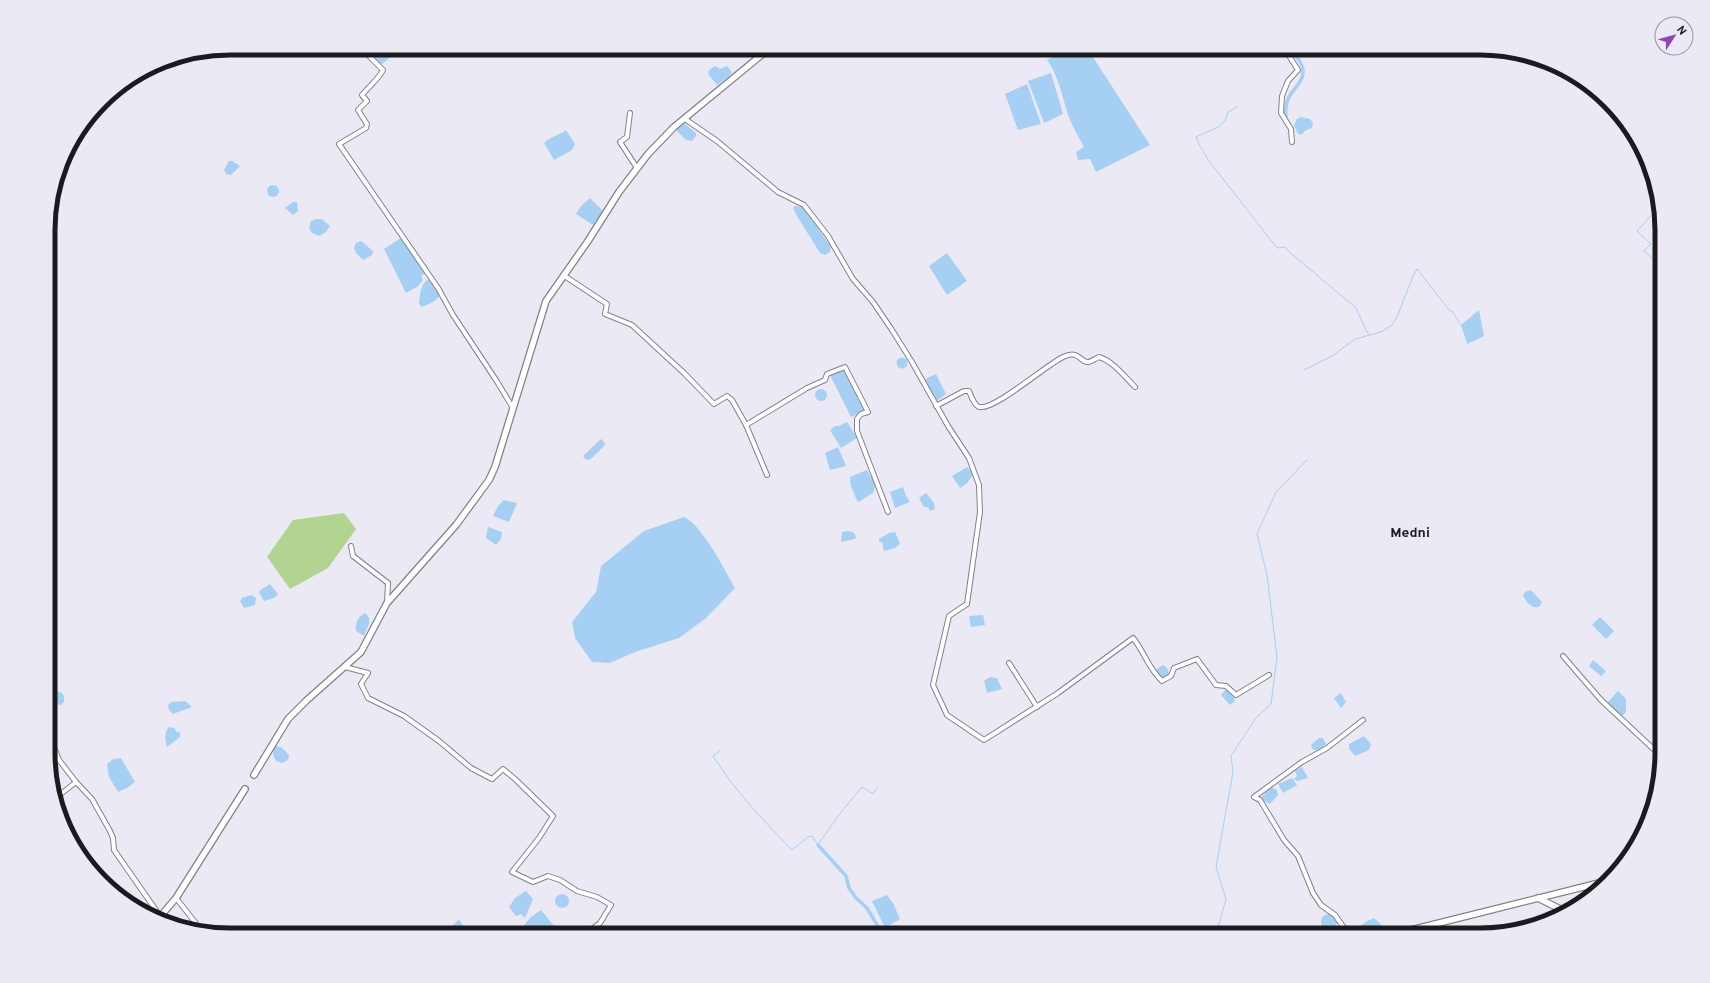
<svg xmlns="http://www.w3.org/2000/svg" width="1710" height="983" font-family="Overpass,sans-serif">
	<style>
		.green { fill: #b1d590 }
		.water { fill: #a6cff4 }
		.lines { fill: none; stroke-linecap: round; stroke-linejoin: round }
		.stream { stroke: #a6cff4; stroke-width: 1 }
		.canal { stroke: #a6cff4; stroke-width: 3.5 }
		.street-casing { stroke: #828189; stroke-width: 6 }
		.secondary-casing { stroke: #828189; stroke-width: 8 }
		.street { stroke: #fff; stroke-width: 4 }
		.secondary { stroke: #fff; stroke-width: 5.5 }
		.labels { text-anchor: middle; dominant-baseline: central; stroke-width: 4; stroke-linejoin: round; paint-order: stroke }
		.quarter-label { font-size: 14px; font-weight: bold; fill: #1b1b1f; stroke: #ebeaf4 }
		.rim { fill: none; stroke: #1b1b1f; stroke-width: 5 }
	</style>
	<rect width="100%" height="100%" fill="#ebeaf4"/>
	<!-- green -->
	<polygon class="green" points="344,513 356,529 328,568 290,589 267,557 293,520"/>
	<!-- water -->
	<g class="water">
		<polygon points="379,48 382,48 390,57 381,65 371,57"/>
		<path d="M1071,48h16l63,97 -54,27 -6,-13 -12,1 -2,-8 8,-5c-6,-11 -13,-23 -17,-35 -5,-17 -9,-37 -20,-52z"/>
		<polygon points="715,66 720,69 727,66 732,72 728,77 717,85 708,74 709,70"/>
		<polygon points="1051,73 1063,114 1044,123 1028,81"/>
		<polygon points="1027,84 1041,124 1018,130 1005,94"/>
		<polygon points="1301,117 1310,119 1313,123 1312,128 1306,130 1301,135 1298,134 1294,125 1297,119"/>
		<polygon points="685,124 696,133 696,136 692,141 686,140 677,131 678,128"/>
		<path d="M566,130l9,14 -3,6 -18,10 -10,-17c5,-6 16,-8 22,-13z"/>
		<polygon points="229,161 232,161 240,166 231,175 226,174 224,170"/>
		<circle cx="273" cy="191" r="6"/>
		<polygon points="590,198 603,211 593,225 576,214 580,207"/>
		<polygon points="293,202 297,202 298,211 293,215 285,208"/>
		<polygon points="795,206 803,207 831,247 830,252 825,255 820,253 797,216 793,208"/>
		<polygon points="316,219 322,219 330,226 326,232 319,236 312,233 309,228 311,221"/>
		<polygon points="402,237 425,273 421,276 423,280 417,287 406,293 384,249"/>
		<polygon points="361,241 373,251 372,255 363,260 356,253 354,248 356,243"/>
		<polygon points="947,253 967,281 947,295 929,266"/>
		<path d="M430,279l8,11 1,7 -6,5 -11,5 -3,-3c1,-8 1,-22 11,-25z"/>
		<polygon points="1479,310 1484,336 1467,344 1461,325"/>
		<circle cx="902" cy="363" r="5.5"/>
		<polygon points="844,369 866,411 851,417 830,375"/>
		<polygon points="936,374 946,394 937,401 925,379"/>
		<circle cx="821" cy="395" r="6"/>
		<polygon points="847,422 857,438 841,448 830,430 835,426 839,426"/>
		<polygon points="601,439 604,442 605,445 591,459 586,460 583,456"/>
		<polygon points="838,447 846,466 830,470 825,453"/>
		<polygon points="967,467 974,474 967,483 960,488 952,476"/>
		<polygon points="867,470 875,484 874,492 859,502 857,501 851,486 850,477"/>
		<polygon points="903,487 906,496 910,502 895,508 890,492"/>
		<polygon points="926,493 934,503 935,509 930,511 928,507 924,507 919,498"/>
		<polygon points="504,500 517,503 509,522 493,516 498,506"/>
		<path d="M684,517c19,9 40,52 51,71l-29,30 -27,20 -44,14 -25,11 -18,-1 -17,-24 -3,-16 24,-30 5,-26 43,-35z"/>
		<polygon points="488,527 502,532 501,539 496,545 486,538"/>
		<polygon points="849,531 854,533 856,537 855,539 841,542 842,532"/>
		<polygon points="895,532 900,544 895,548 884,551 882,542 879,542 879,539 889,533"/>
		<polygon points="270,584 278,594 274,598 264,601 259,592 262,589"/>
		<polygon points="1531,590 1542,602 1539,607 1533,607 1527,602 1523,596 1525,592"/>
		<polygon points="251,595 256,598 255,605 244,608 240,601 242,598"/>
		<path d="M365,613c9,7 2,14 -1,23l-8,-5c-1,-7 1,-14 9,-18z"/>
		<polygon points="983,615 985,625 971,627 969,616"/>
		<polygon points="1600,617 1614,631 1606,639 1592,625"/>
		<polygon points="1593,660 1606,671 1601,676 1589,666"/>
		<polygon points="1163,665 1167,668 1169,674 1162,679 1155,670"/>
		<polygon points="990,677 997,678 1002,689 987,693 984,681"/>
		<path d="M54,690l8,3 2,3v6l-3,3c-6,0 -7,-4 -9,-8z"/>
		<polygon points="1225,690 1228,690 1234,698 1235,701 1230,705 1221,695"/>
		<polygon points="1618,691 1626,699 1626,712 1621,717 1607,703"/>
		<polygon points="1341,693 1346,702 1341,708 1334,698"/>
		<polygon points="185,701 192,707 173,714 169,710 168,705 171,702"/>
		<path d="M169,727l5,1 3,4h3v5l-13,10c-2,-6 -3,-15 2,-20z"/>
		<polygon points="1364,736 1371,744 1369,750 1355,756 1349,749 1349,744"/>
		<polygon points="1319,738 1323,738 1326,744 1319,751 1312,749 1311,745"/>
		<path d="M275,746c7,0 11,5 14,10l-1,4 -6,3 -6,-2c-3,-5 -4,-10 -1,-15z"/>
		<polygon points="121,758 135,782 127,788 118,792 109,777 107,764 113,759"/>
		<polygon points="1302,767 1308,778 1297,781 1294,779 1297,776 1295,771"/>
		<polygon points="1292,778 1297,785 1283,793 1278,784"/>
		<polygon points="1271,787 1277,790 1278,795 1270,804 1260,799"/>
		<polygon points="526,891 533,899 525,918 521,914 516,916 509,907 515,898"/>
		<circle cx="562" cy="901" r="7"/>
		<polygon points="887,895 893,903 900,919 885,928 872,901"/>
		<polygon points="541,910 559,932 556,935 522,935 519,932 530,918"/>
		<circle cx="1329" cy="922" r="8"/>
		<path d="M1374,918l7,6 1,4 -2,4 -9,3h-13l-1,-4c4,-7 10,-10 17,-13z"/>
		<polygon points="459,919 467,932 464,935 446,935 447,932"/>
	</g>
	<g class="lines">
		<!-- stream -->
		<g class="stream">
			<polyline points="1237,107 1228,112 1225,121 1218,127 1196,137 1200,146 1209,161 1277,248 1286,247 1287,250 1356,308 1367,332 1370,335"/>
			<polyline points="1659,207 1637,231 1651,244 1644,251 1662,268"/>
			<polyline points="1304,370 1332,356 1355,339 1381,332 1392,325 1397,317 1413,276 1417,269 1450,311 1452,311 1461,325"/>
			<path d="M720,751l-7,5c22,35 50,64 79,94l16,-13 4,-1 6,9"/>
			<polyline points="820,848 819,843 841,812 862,787 873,794 878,787"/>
			<polyline points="1216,935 1226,899 1216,867 1233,772 1231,756 1256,718 1271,704 1277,657 1267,575 1257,534 1276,492 1307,460"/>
		</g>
		<!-- canal -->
		<g class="canal">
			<path d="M1286,118c-1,-7 0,-13 2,-19 5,-11 19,-19 14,-33 -2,-6 -8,-12 -12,-18"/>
			<polyline points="818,845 846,876 849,888 856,898 867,908 883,935"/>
		</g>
		<!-- street casing -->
		<g class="street-casing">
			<g id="street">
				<path d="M361,48l22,22c-5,10 -14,16 -21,25l5,6 -9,9 9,14 -1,4 -27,16 99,144 15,27 43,65 17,28"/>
				<polyline points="1284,48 1298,70 1288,81 1282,96 1281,113 1291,129 1292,142"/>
				<polyline points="630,113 627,137 620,142 637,168"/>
				<path d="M685,119l32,22 61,51 26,13 24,31 25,43 20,23 19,28 20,32 36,64 21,32 10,27 1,27 -13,92 -18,12 -16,69 14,30 37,25 74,-47 75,-55c11,13 15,30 29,43l9,-5 3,-8 23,-9 19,26 10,1 10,9 33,-20"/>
				<polyline points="563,275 607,304 605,314 632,325 684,373 714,404 727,396 732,400 746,425 807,388 825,380 827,374 845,367 868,412 861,414 857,419 857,431 888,512"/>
				<path d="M936,406l28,-15h5c2,5 5,14 10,16 15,4 67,-42 84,-50 17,-8 17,6 25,5 3,0 8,-4 11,-5 14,4 26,20 36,30"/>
				<polyline points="746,425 767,475"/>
				<polyline points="351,546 353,556 388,583 387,603"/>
				<polyline points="1563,656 1601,700 1662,757"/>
				<polyline points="1009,663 1037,707"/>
				<polyline points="345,667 368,673 361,684 368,698 404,716 439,741 471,768 492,779 503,769 515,779 553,816 539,838 512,872 533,882 548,876 560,880 577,891 597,897 611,905 600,923 587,933 589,935"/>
				<polyline points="50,727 52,742 59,760 76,782 92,799 110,831 113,838 114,850 160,916"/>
				<polyline points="57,797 76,782"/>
				<polyline points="176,898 202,931"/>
				<polyline points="1349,935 1335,915 1321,905 1313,893 1298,856 1284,840 1260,800 1254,797 1302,762 1327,748 1363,720"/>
			</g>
		</g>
		<!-- secondary casing -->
		<g class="secondary-casing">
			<g id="secondary">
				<polyline points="254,775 288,719 307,700 361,652 387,603 456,525 489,480 495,467 546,301 588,241 619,192 648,154 674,127 770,48"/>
				<polyline points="1538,898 1566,912"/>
				<polyline points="158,919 176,898 245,789"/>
				<polyline points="1391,935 1603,882"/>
			</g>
		</g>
		<!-- street -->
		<use href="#street" class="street"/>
		<!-- secondary -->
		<use href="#secondary" class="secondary"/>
	</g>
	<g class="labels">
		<!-- quarter labels -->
		<g class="quarter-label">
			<text x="1410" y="533">Medni</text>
		</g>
	</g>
	<!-- crop -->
	<path d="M0 0H1710V983H0ZM230 55H1480A175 175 0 0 1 1655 230V753A175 175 0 0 1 1480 928H230A175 175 0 0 1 55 753V230A175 175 0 0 1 230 55Z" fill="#ebeaf4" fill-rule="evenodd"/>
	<path class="rim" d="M230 55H1480A175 175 0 0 1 1655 230V753A175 175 0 0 1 1480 928H230A175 175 0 0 1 55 753V230A175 175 0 0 1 230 55Z"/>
	<!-- north arrow -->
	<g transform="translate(1674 36) rotate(54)"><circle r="19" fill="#ebeaf4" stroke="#98979f"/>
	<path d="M0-3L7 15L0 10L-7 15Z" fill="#8d44b7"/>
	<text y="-6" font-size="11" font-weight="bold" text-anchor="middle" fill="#1b1b1f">N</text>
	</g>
</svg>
